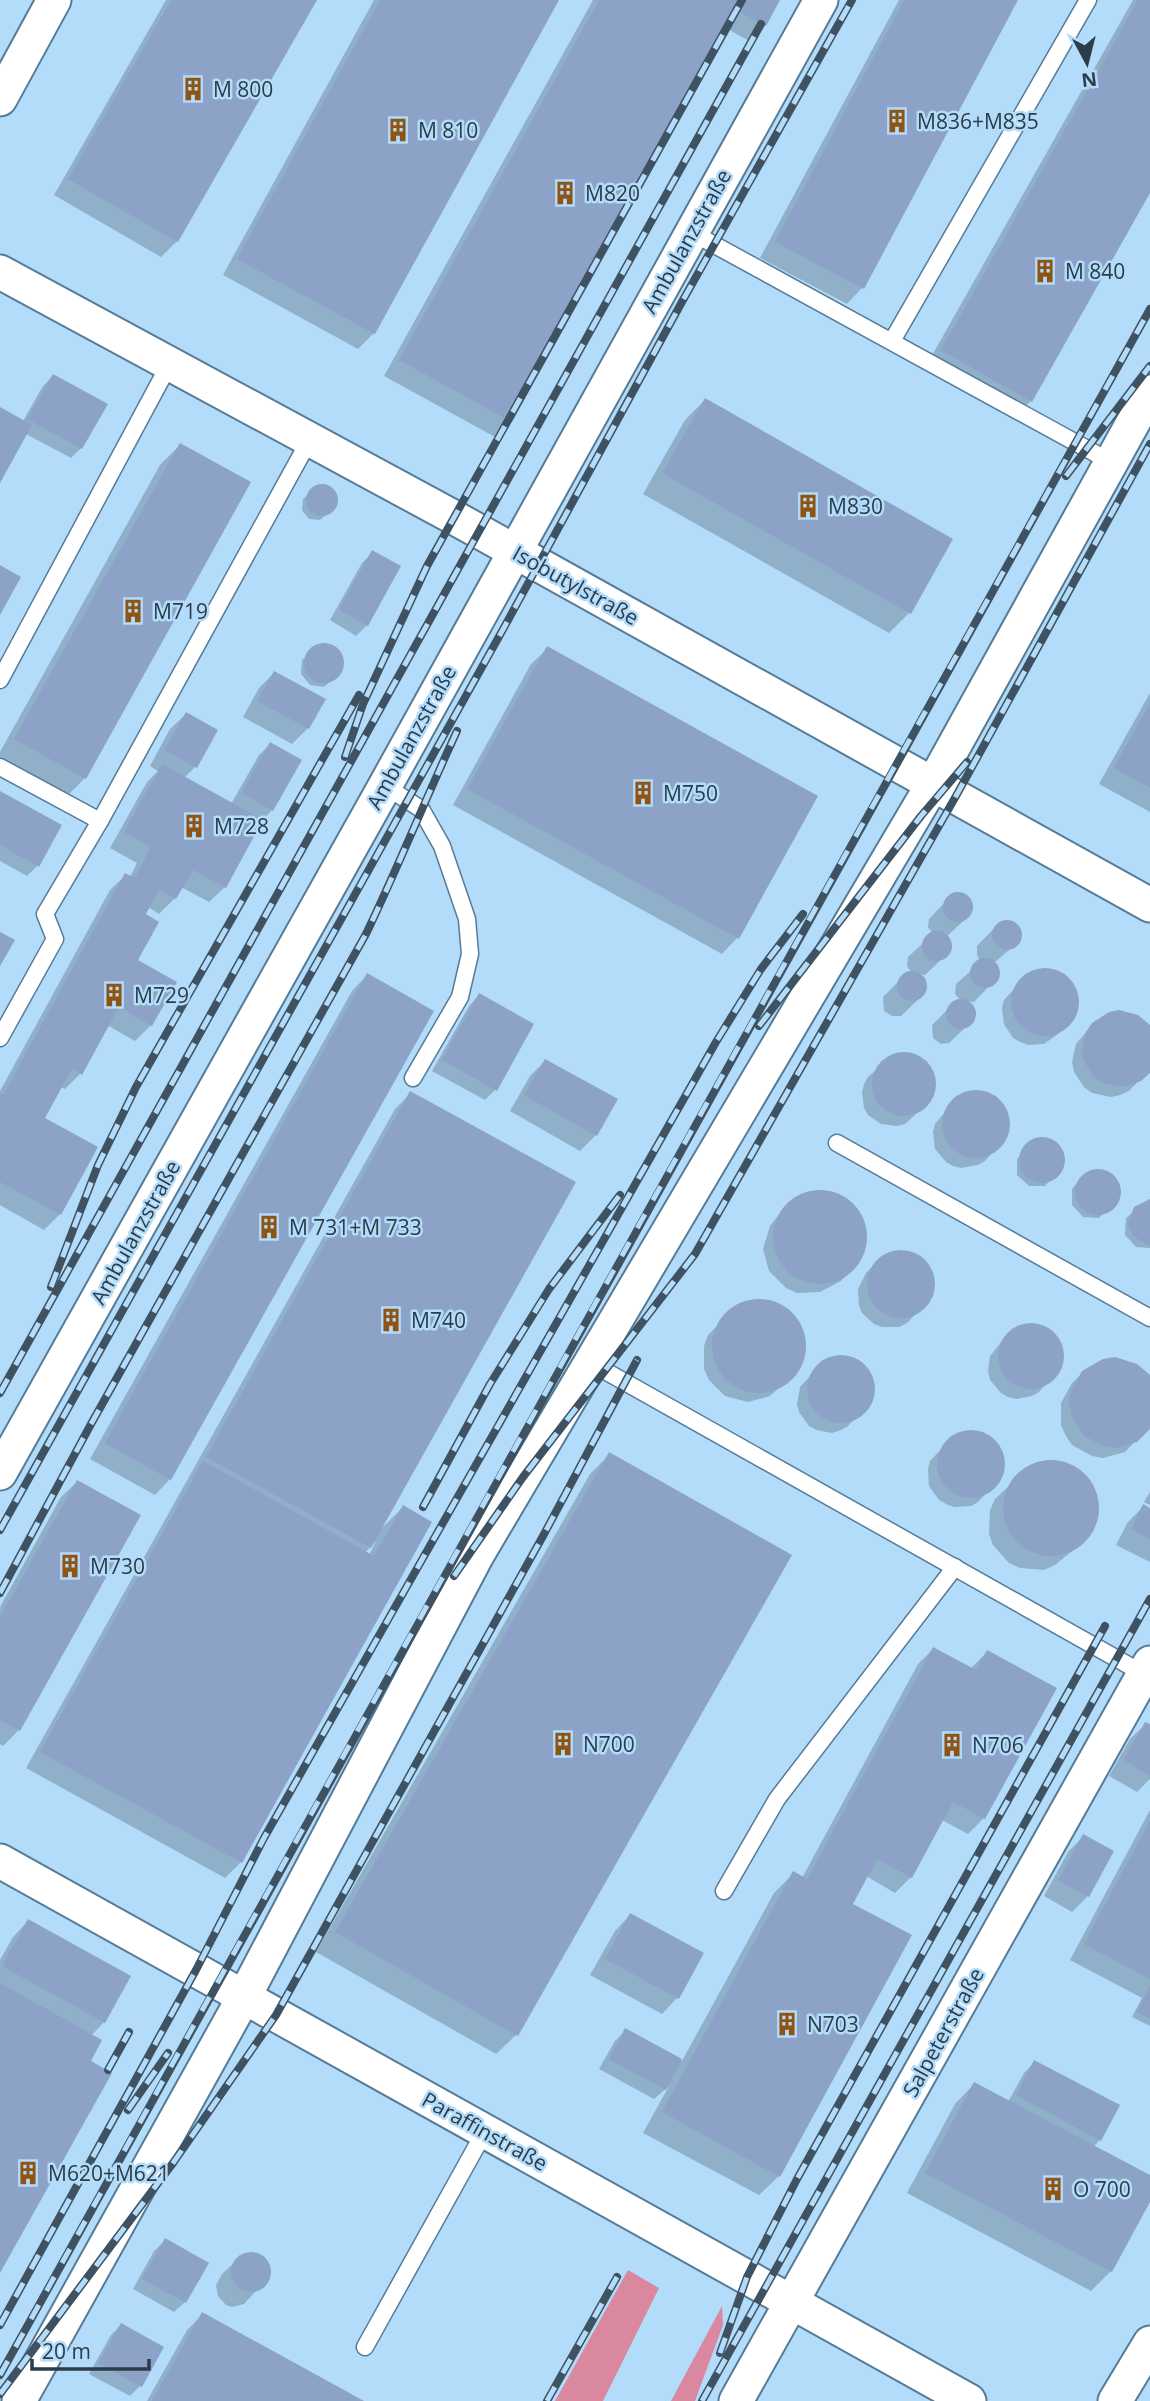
<svg xmlns="http://www.w3.org/2000/svg" width="1150" height="2401" font-family="'Open Sans',sans-serif">
	<style>
		.green { fill: #d988a0 }
		.shadow { fill: #0003; fill-rule: evenodd }
		.building { fill: #8ca2c7 }
		.lines { fill: none; stroke-linecap: round; stroke-linejoin: round }
		.service-casing { stroke: #557b97; stroke-width: 19 }
		.minor-casing { stroke: #557b97; stroke-width: 37 }
		.service { stroke: #fff; stroke-width: 16 }
		.minor { stroke: #fff; stroke-width: 33 }
		.rail-casing { stroke: #3f5261; stroke-width: 8 }
		.rail { stroke: #b3dcfb; stroke-width: 5; stroke-dasharray: 16; stroke-linecap: butt }
		.labels { text-anchor: middle; dominant-baseline: central; stroke-width: 5; stroke-linejoin: round; paint-order: stroke }
		.poi-label { font-size: 21px; fill: #2c3c48; stroke: #b3dcfb; text-anchor: start }
		.street-label { font-size: 21px; fill: #2c3c48; stroke: #b3dcfb }
	</style>
	<rect width="100%" height="100%" fill="#b3dcfb"/>
	<!-- green -->
	<g class="green">
		<polygon points="628,2270 659,2288 603,2401 555,2401"/>
		<polygon points="722,2306 723,2325 695,2401 671,2401"/>
	</g>
	<!-- shadow -->
	<g class="shadow">
		<polygon points="166,0 315,0 177,241 161,257 54,195"/>
		<polygon points="374,0 557,0 374,333 358,349 223,275"/>
		<polygon points="593,0 778,0 764,25 749,41 728,29 510,421 495,437 384,376"/>
		<polygon points="899,0 1016,0 862,288 847,304 760,258"/>
		<polygon points="1133,0 1150,0 1150,189 1031,401 1015,416 926,366"/>
		<polygon points="53,376 81,448 71,458 26,434 0,479 0,409 23,421 43,386"/>
		<polygon points="705,400 951,539 909,613 889,633 643,494 685,420"/>
		<polygon points="180,445 85,778 65,798 0,762 0,752 160,465"/>
		<polygon points="318,486 329,487 336,496 335,507 320,520 309,519 302,510 303,499"/>
		<polygon points="372,553 367,625 356,636 330,620 362,563"/>
		<polygon points="319,646 333,647 342,658 341,672 324,687 310,685 301,674 302,660"/>
		<polygon points="547,649 816,797 737,938 722,954 453,805 531,664"/>
		<polygon points="274,673 308,728 292,744 243,717 259,688"/>
		<polygon points="1150,693 1150,812 1099,784"/>
		<polygon points="186,714 195,767 184,778 231,804 259,755 270,744 272,810 262,821 225,887 209,902 181,887 175,898 159,914 148,907 144,915 136,961 151,1025 135,1041 107,1025 80,1074 65,1089 61,1087 43,1119 60,1214 44,1230 0,1205 0,1091 110,890 126,875 130,877 137,863 110,848 147,782 158,771 150,766 170,729"/>
		<polygon points="0,793 37,866 27,876 0,861"/>
		<polygon points="961,894 971,902 972,906 970,915 946,937 949,940 948,953 925,975 917,974 925,981 924,994 901,1016 892,1016 884,1011 883,997 906,974 912,973 907,966 908,957 933,934 928,927 929,919 952,895"/>
		<polygon points="1009,921 1019,930 1018,942 994,963 998,968 999,976 974,1002 965,1001 974,1009 972,1021 949,1043 941,1044 933,1038 932,1025 955,1002 961,1001 955,994 956,984 981,962 977,955 977,946 1000,922"/>
		<polygon points="1051,970 1066,977 1075,991 1077,1007 1074,1015 1058,1034 1044,1044 1028,1045 1020,1042 1013,1038 1004,1024 1002,1008 1004,1000 1027,975 1034,971"/>
		<polygon points="367,975 170,1479 155,1495 90,1459 352,991"/>
		<polygon points="479,995 495,1090 485,1100 432,1071 469,1006"/>
		<polygon points="1093,1024 1150,1028 1150,1069 1129,1091 1120,1095 1111,1097 1092,1093 1084,1087 1074,1072 1072,1062 1076,1044"/>
		<polygon points="908,1053 922,1059 933,1072 935,1088 933,1095 929,1102 905,1124 897,1126 881,1124 868,1115 864,1108 862,1092 864,1084 868,1077 892,1056"/>
		<polygon points="545,1061 596,1135 580,1151 510,1111 530,1076"/>
		<polygon points="981,1092 996,1098 1006,1111 1009,1128 1006,1136 985,1161 978,1165 961,1168 953,1166 946,1162 935,1149 933,1132 935,1124 956,1099 964,1095"/>
		<path d="M411,1093l-30,436 22,-22 27,16 -189,339 -16,16 -199,-110 369,-659zM376,1541l-7,14 -4,-2z"/>
		<polygon points="1034,1141 1050,1141 1061,1152 1062,1168 1045,1186 1029,1186 1017,1175 1017,1159"/>
		<polygon points="1090,1172 1107,1172 1118,1184 1117,1201 1099,1218 1083,1217 1072,1205 1072,1189 1081,1178"/>
		<polygon points="809,1194 832,1194 843,1199 860,1215 865,1238 859,1260 841,1281 820,1292 797,1293 786,1288 769,1271 763,1249 770,1226 777,1217 788,1205"/>
		<polygon points="1150,1201 1150,1248 1136,1247 1125,1235 1126,1218 1145,1202"/>
		<polygon points="899,1252 916,1255 928,1267 932,1274 933,1291 930,1299 907,1323 899,1327 882,1327 874,1324 862,1313 859,1306 858,1289 866,1273 877,1262 891,1253"/>
		<polygon points="759,1301 781,1307 798,1323 804,1345 798,1368 782,1385 770,1396 748,1402 725,1396 709,1380 704,1369 704,1346 708,1335 736,1307"/>
		<polygon points="1035,1324 1050,1330 1060,1343 1063,1351 1061,1367 1039,1392 1032,1396 1016,1399 1008,1397 1001,1393 990,1380 988,1371 990,1356 1011,1330 1018,1326"/>
		<polygon points="837,1357 854,1360 861,1364 871,1377 872,1386 870,1402 848,1426 841,1430 832,1433 816,1430 809,1426 799,1412 797,1404 800,1387 822,1363"/>
		<polygon points="1084,1372 1150,1378 1150,1426 1125,1452 1103,1458 1092,1456 1072,1445 1066,1436 1061,1425 1061,1403 1072,1383"/>
		<polygon points="977,1432 985,1434 998,1445 1004,1461 1001,1477 978,1502 971,1506 954,1507 946,1504 939,1500 929,1486 928,1469 930,1461 947,1443 961,1433"/>
		<polygon points="610,1454 516,2035 496,2054 316,1952 590,1474"/>
		<polygon points="1054,1461 1065,1463 1086,1476 1097,1497 1095,1522 1082,1543 1055,1565 1044,1570 1020,1568 1009,1563 993,1545 989,1534 990,1510 995,1499 1030,1466"/>
		<polygon points="77,1482 19,1730 3,1746 0,1744 0,1607 61,1497"/>
		<polygon points="1150,1492 1150,1505 1144,1502"/>
		<polygon points="1144,1506 1150,1510 1150,1562 1116,1545 1128,1522"/>
		<polygon points="933,1649 970,1669 987,1652 1054,1689 984,1818 968,1834 942,1820 911,1877 895,1893 866,1876 851,1904 779,2176 759,2195 643,2133 669,2086 654,2099 599,2069 615,2041 625,2031 682,2061 774,1893 794,1873 802,1878 918,1664"/>
		<polygon points="1146,1724 1150,1726 1150,1779 1137,1792 1109,1776 1130,1739"/>
		<polygon points="1150,1810 1150,2026 1132,2017 1142,1998 1070,1960"/>
		<polygon points="1083,1837 1088,1896 1072,1912 1044,1896 1068,1852"/>
		<polygon points="630,1915 702,1954 677,1998 662,2014 590,1975 615,1931"/>
		<polygon points="28,1921 104,2022 91,2036 0,2269 0,1960 13,1937"/>
		<polygon points="1035,2062 1100,2140 1093,2147 1150,2177 1150,2198 1111,2271 1091,2291 907,2193 955,2104 974,2084 1008,2102 1024,2073"/>
		<polygon points="165,2241 185,2302 174,2312 133,2289 154,2251"/>
		<polygon points="250,2253 256,2254 266,2261 270,2273 268,2278 244,2304 232,2307 226,2305 218,2296 216,2285 222,2274 239,2258"/>
		<polygon points="203,2314 360,2401 147,2401 187,2330"/>
		<polygon points="121,2325 140,2386 130,2396 89,2374 111,2335"/>
	</g>
	<!-- building -->
	<g class="building">
		<polygon points="171,0 317,0 178,242 68,179"/>
		<polygon points="380,0 559,0 375,334 237,259"/>
		<polygon points="599,0 780,0 766,26 740,12 512,422 399,360"/>
		<polygon points="904,0 1018,0 864,289 775,242"/>
		<polygon points="1138,0 1150,0 1150,193 1032,402 941,350"/>
		<polygon points="53,374 108,404 82,449 27,419"/>
		<polygon points="705,398 953,539 911,614 662,473"/>
		<polygon points="0,407 32,425 0,483"/>
		<polygon points="180,443 251,482 86,779 14,739"/>
		<circle cx="322" cy="500" r="16"/>
		<polygon points="372,550 401,566 368,626 339,610"/>
		<polygon points="0,565 21,577 0,615"/>
		<circle cx="324" cy="663" r="20"/>
		<polygon points="547,646 818,796 739,939 467,789"/>
		<polygon points="274,671 326,699 309,729 257,701"/>
		<polygon points="1150,703 1150,788 1114,768"/>
		<polygon points="186,712 218,730 197,768 164,750"/>
		<polygon points="270,742 302,760 273,811 241,793"/>
		<polygon points="162,764 263,820 226,888 193,870 176,899 159,890 146,914 159,922 138,960 177,982 152,1026 119,1007 82,1075 72,1069 45,1118 98,1147 61,1215 0,1182 0,1093 3,1095 125,873 135,878 151,847 124,832"/>
		<polygon points="0,791 62,825 39,867 0,845"/>
		<circle cx="958" cy="907" r="15"/>
		<circle cx="1007" cy="935" r="15"/>
		<circle cx="937" cy="946" r="15"/>
		<polygon points="0,932 15,940 0,966"/>
		<circle cx="985" cy="973" r="15"/>
		<circle cx="1045" cy="1002" r="34"/>
		<circle cx="912" cy="986" r="15"/>
		<polygon points="367,973 434,1011 171,1480 105,1443"/>
		<polygon points="479,993 534,1024 497,1091 442,1060"/>
		<circle cx="961" cy="1014" r="15"/>
		<polygon points="1119,1010 1138,1015 1150,1025 1150,1073 1141,1081 1122,1087 1103,1083 1094,1077 1084,1061 1082,1050 1086,1032 1092,1023 1109,1012"/>
		<circle cx="904" cy="1084" r="32"/>
		<polygon points="545,1059 618,1099 597,1136 524,1095"/>
		<circle cx="976" cy="1124" r="34"/>
		<polygon points="410,1091 576,1182 371,1548 206,1457"/>
		<circle cx="1042" cy="1160" r="23"/>
		<circle cx="1098" cy="1192" r="23"/>
		<circle cx="820" cy="1237" r="47"/>
		<polygon points="1150,1199 1150,1245 1147,1245 1132,1235 1128,1224 1134,1207"/>
		<circle cx="901" cy="1284" r="34"/>
		<circle cx="759" cy="1346" r="47"/>
		<circle cx="1031" cy="1356" r="33"/>
		<circle cx="841" cy="1389" r="34"/>
		<polygon points="1115,1357 1137,1364 1150,1375 1150,1429 1137,1442 1115,1448 1103,1446 1083,1435 1071,1414 1069,1402 1071,1391 1082,1371 1103,1359"/>
		<circle cx="971" cy="1464" r="34"/>
		<polygon points="609,1452 792,1555 518,2036 335,1932"/>
		<circle cx="1051" cy="1508" r="48"/>
		<polygon points="203,1461 374,1556 403,1505 432,1522 242,1863 40,1752"/>
		<polygon points="77,1480 141,1515 20,1731 0,1720 0,1617"/>
		<polygon points="1143,1504 1150,1508 1150,1539 1131,1529"/>
		<polygon points="933,1647 976,1670 987,1650 1057,1688 985,1819 953,1802 912,1878 877,1859 853,1904 912,1935 780,2177 662,2112 793,1871 807,1879"/>
		<polygon points="1145,1722 1150,1724 1150,1776 1124,1760"/>
		<polygon points="1150,1820 1150,1979 1084,1944"/>
		<polygon points="1083,1834 1114,1851 1089,1897 1058,1880"/>
		<polygon points="630,1913 704,1953 679,1999 605,1959"/>
		<polygon points="28,1919 131,1976 105,2023 2,1966"/>
		<polygon points="0,1983 102,2040 91,2061 112,2073 0,2273"/>
		<polygon points="1150,1985 1150,2019 1136,2012"/>
		<polygon points="625,2028 682,2059 666,2090 609,2059"/>
		<polygon points="1034,2060 1120,2105 1101,2141 1016,2095"/>
		<polygon points="974,2082 1150,2175 1150,2202 1112,2272 925,2173"/>
		<polygon points="165,2238 209,2263 186,2303 142,2279"/>
		<circle cx="251" cy="2272" r="20"/>
		<polygon points="202,2312 364,2401 152,2401"/>
		<polygon points="121,2323 164,2347 142,2387 98,2363"/>
	</g>
	<g class="lines">
		<!-- service casing -->
		<g class="service-casing">
			<g id="service">
				<polyline points="691,232 1111,462"/>
				<polyline points="892,341 1088,0"/>
				<polyline points="0,680 170,363"/>
				<polyline points="0,767 100,821"/>
				<polyline points="385,786 421,809 442,846 467,919 470,954 460,997 413,1078"/>
				<polyline points="0,1038 55,939 45,914 100,821 310,439"/>
				<polyline points="837,1143 1150,1318"/>
				<polyline points="591,1363 1144,1674"/>
				<polyline points="724,1891 777,1799 955,1567"/>
				<polyline points="365,2347 485,2131"/>
			</g>
		</g>
		<!-- minor casing -->
		<g class="minor-casing">
			<g id="minor">
				<polyline points="0,99 54,0"/>
				<polyline points="0,272 455,518 1150,905"/>
				<polyline points="0,1473 385,786 821,0"/>
				<polyline points="0,1861 969,2401"/>
				<polyline points="19,2401 244,1997 477,1555 933,784 1150,392"/>
				<polyline points="736,2401 1150,1663"/>
				<polyline points="1115,2401 1150,2343"/>
			</g>
		</g>
		<!-- service -->
		<use href="#service" class="service"/>
		<!-- minor -->
		<use href="#minor" class="minor"/>
		<!-- rail casing -->
		<g class="rail-casing">
			<g id="rail">
				<polyline points="1066,476 1150,366"/>
				<polyline points="345,757 363,704 427,566 742,0"/>
				<polyline points="759,1026 921,816 967,762"/>
				<polyline points="51,1287 98,1165 136,1087 359,695"/>
				<polyline points="0,1393 761,24"/>
				<polyline points="423,1507 490,1384 549,1289 620,1195"/>
				<polyline points="0,1530 501,633 683,300 852,0"/>
				<polyline points="454,1576 523,1477 695,1254 956,796 1150,444"/>
				<path d="M0,1593l91,-169 275,-490c32,-67 60,-136 91,-203"/>
				<polyline points="108,2070 129,2032"/>
				<polyline points="128,2110 168,2053"/>
				<polyline points="0,2325 196,1970 264,1838 716,1042 761,969 803,914"/>
				<polyline points="720,2353 747,2277 797,2179 1105,1626"/>
				<path d="M0,2375c382,-690 766,-1378 1150,-2066"/>
				<polyline points="0,2394 173,2163 276,2015 543,1536 637,1360"/>
				<polyline points="547,2401 617,2277"/>
				<polyline points="702,2401 1150,1599"/>
			</g>
		</g>
		<!-- rail -->
		<use href="#rail" class="rail"/>
	</g>
	<!-- icons -->
	<defs>
		<g id="building-bare" transform="scale(1.89)"><path d="M-4-6H4V6H1V3H-1V6H-4ZM-2.5-4.3h1.7v1.8h-1.7ZM.8-4.3h1.7v1.8H.8ZM-2.5-1h1.7V.8h-1.7ZM.8-1h1.7V.8H.8Z" fill="#8f5314" stroke="#b3dcfb" stroke-width="2.5" paint-order="stroke"/></g>
	</defs>
	<g fill-rule="evenodd">
		<use href="#building-bare" x="193" y="89"/>
		<use href="#building-bare" x="897" y="121"/>
		<use href="#building-bare" x="398" y="130"/>
		<use href="#building-bare" x="565" y="193"/>
		<use href="#building-bare" x="1045" y="271"/>
		<use href="#building-bare" x="808" y="506"/>
		<use href="#building-bare" x="133" y="611"/>
		<use href="#building-bare" x="643" y="793"/>
		<use href="#building-bare" x="194" y="826"/>
		<use href="#building-bare" x="114" y="995"/>
		<use href="#building-bare" x="269" y="1227"/>
		<use href="#building-bare" x="391" y="1320"/>
		<use href="#building-bare" x="70" y="1566"/>
		<use href="#building-bare" x="563" y="1744"/>
		<use href="#building-bare" x="952" y="1745"/>
		<use href="#building-bare" x="787" y="2024"/>
		<use href="#building-bare" x="28" y="2173"/>
		<use href="#building-bare" x="1053" y="2189"/>
	</g>
	<g class="labels">
		<!-- poi labels -->
		<g class="poi-label">
			<text x="213" y="89">M 800</text>
			<text x="917" y="121">M836+M835</text>
			<text x="418" y="130">M 810</text>
			<text x="585" y="193">M820</text>
			<text x="1065" y="271">M 840</text>
			<text x="828" y="506">M830</text>
			<text x="153" y="611">M719</text>
			<text x="663" y="793">M750</text>
			<text x="214" y="826">M728</text>
			<text x="134" y="995">M729</text>
			<text x="289" y="1227">M 731+M 733</text>
			<text x="411" y="1320">M740</text>
			<text x="90" y="1566">M730</text>
			<text x="583" y="1744">N700</text>
			<text x="972" y="1745">N706</text>
			<text x="807" y="2024">N703</text>
			<text x="48" y="2173">M620+M621</text>
			<text x="1073" y="2189">O 700</text>
		</g>
		<!-- street labels -->
		<g class="street-label">
			<text transform="translate(686 241) rotate(-61)">Ambulanzstraße</text>
			<text transform="translate(576 585) rotate(29)">Isobutylstraße</text>
			<text transform="translate(411 737) rotate(-61)">Ambulanzstraße</text>
			<text transform="translate(135 1232) rotate(-61)">Ambulanzstraße</text>
			<text transform="translate(943 2032) rotate(-61)">Salpeterstraße</text>
			<text transform="translate(485 2131) rotate(29)">Paraffinstraße</text>
		</g>
	</g>
	<!-- north arrow -->
	<g transform="translate(1087 63) rotate(173)" stroke="#b3dcfb" stroke-width="5" paint-order="stroke">
	<path d="M0-5L12 26L0 18L-12 26Z" fill="#2c3c48"/>
	<text y="-10" font-size="19" font-weight="bold" text-anchor="middle" fill="#2c3c48">N</text>
	</g>
	<!-- scale -->
	<path d="M32 2359v10h117v-10" fill="none" stroke="#2c3c48" stroke-width="3.5"/>
	<text x="42" y="2359" font-size="21" fill="#2c3c48" stroke="#b3dcfb" stroke-width="5" paint-order="stroke">20 m</text>
</svg>
